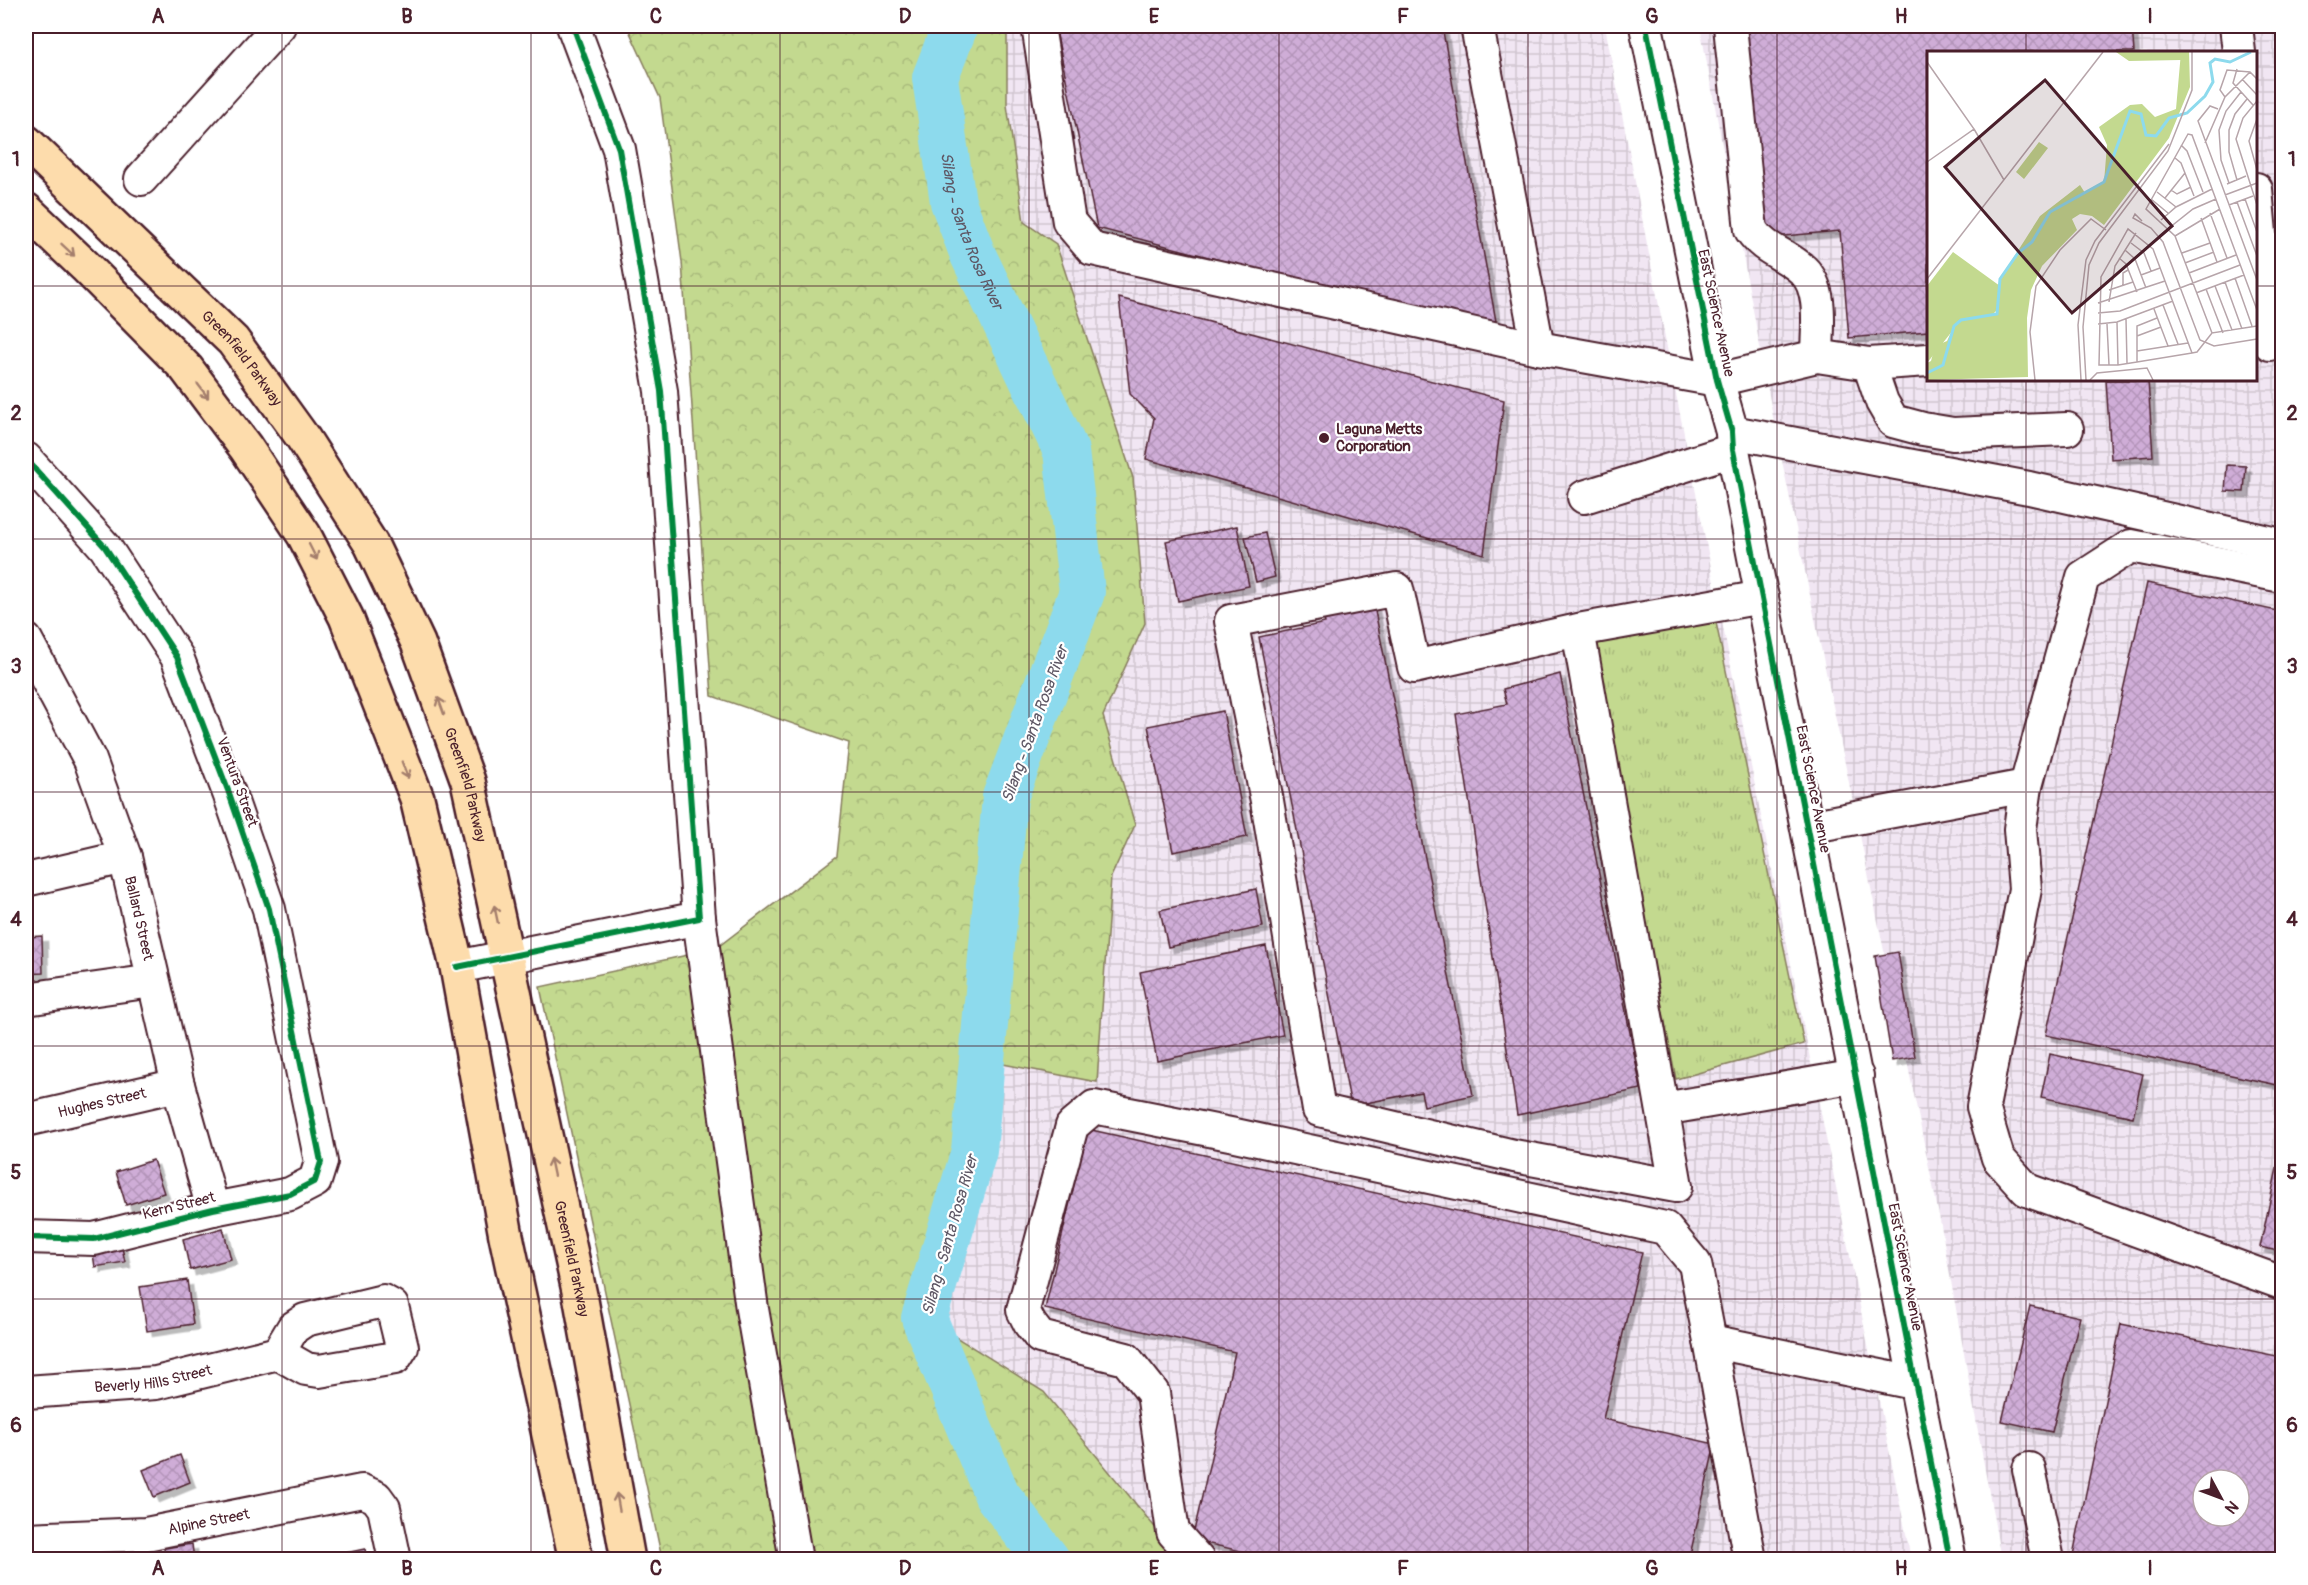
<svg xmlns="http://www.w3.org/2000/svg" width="2308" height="1585" font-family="Pangolin,sans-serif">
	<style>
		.industrial { fill: url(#industrial-grid); fill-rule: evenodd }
		.grass { fill: url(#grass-tufts); stroke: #867c5d; stroke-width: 1.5 }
		.forest { fill: url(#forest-crowns); stroke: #867c5d; stroke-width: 1.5 }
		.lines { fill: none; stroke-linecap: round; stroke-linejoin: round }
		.river { stroke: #8ddaed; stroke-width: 46 }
		.building { fill: url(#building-cross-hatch); stroke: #4a1f2b; stroke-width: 1.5; fill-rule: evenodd; filter: url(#shadow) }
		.minor-casing { stroke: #4a1f2b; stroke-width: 36 }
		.major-casing { stroke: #4a1f2b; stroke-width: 38 }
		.minor { stroke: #fff; stroke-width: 32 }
		.major { stroke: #fddcac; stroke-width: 33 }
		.cycleway-casing { stroke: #fff; stroke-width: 10 }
		.cycleway { stroke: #00873e; stroke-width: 6 }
		.oneway { stroke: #a47e6c }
		.grid { fill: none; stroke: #4a1f2b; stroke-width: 1.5; stroke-opacity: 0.55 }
		.poi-dot { fill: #4a1f2b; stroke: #fff; stroke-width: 2 }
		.labels { text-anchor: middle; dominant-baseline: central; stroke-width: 4.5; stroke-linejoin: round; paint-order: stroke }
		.street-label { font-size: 15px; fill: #4a1f2b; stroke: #fff }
		.poi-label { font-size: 15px; font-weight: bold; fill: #4a1f2b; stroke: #fff; text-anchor: start }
		.water-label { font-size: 16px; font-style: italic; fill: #5e5765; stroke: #fff }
		.inset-river { fill: none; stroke: #8ddaed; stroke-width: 3 }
		.inset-road { fill: none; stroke: #b7a5aa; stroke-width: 1.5 }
		.view { fill: #4a1f2b; fill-opacity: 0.15; stroke: #4a1f2b; stroke-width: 3 }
		.inset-edge { fill: none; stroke: #4a1f2b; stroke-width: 3 }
		.neatline { fill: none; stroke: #4a1f2b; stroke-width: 2 }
		.grid-label { font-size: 20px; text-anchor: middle; font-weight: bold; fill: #4a1f2b }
	</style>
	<defs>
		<pattern id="industrial-grid" width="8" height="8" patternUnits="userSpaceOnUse" patternTransform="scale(1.5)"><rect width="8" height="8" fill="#f1e6f3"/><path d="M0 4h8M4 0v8" fill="none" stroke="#d0c5d0"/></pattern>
		<pattern id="grass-tufts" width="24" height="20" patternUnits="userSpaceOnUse" patternTransform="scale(1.5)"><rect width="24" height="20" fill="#c3d98f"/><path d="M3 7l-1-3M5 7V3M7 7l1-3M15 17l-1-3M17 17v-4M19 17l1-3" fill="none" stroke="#a9ba7c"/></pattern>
		<pattern id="forest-crowns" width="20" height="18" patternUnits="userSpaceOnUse" patternTransform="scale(1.5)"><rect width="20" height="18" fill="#c3d98f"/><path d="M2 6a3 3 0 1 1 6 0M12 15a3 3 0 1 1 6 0" fill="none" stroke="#a9ba7c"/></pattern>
		<pattern id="building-cross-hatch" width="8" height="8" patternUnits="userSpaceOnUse" patternTransform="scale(1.5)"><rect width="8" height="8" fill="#cfadd7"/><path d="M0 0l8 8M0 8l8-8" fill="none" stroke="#b394b9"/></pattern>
		<filter id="shadow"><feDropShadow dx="5.5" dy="5.5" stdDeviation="0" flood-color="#0004"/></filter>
	</defs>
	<rect width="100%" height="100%" fill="#fff"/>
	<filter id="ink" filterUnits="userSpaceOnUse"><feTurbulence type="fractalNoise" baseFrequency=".0167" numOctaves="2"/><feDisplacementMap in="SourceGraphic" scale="12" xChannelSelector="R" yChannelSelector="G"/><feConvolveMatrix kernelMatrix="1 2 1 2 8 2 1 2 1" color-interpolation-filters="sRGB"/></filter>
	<g filter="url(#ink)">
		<!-- industrial -->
		<g class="industrial">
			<polygon points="1007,26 1605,26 1676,394 1911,1559 1181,1559 925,1318 974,1151 982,1059 1097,1081 1111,877 1135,825 1103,716 1145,623 1056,244 1024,223 1007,104"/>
			<path d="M1700,26h582v1533h-281l-61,-339 -166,-798zM1928,52h328v328h-328zM2203,1480h36v36h-36z"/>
		</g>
		<!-- grass -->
		<polygon class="grass" points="1714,613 1804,1044 1676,1079 1587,620"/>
		<!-- forest -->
		<polygon class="forest" points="627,26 1007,26 1007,105 1024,222 1056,244 1133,478 1145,623 1103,716 1135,825 1111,877 1097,1082 982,1060 974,1151 925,1318 1044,1392 1181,1559 662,1559 540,987 715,949 837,856 849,743 712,696 682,262 660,98"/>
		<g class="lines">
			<!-- river -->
			<path class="river" id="s1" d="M955,26l-20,52 18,124 20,53 93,196 16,141 -77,205 -31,354 -50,167 73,177 50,65"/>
		</g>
		<!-- building -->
		<g class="building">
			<polygon points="1055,26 1442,26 1498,332 1097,228"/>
			<polygon points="1744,26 2132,26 2134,52 1928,52 1928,331 1849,338 1840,231 1761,238"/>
			<polygon points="1119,298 1504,400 1484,554 1146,459 1154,418 1130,394"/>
			<polygon points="2106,380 2148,380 2153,456 2111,459"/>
			<polygon points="2227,465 2246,466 2244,492 2225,491"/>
			<polygon points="1237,526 1249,586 1178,601 1166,541"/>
			<polygon points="1265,533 1275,577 1256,582 1245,537"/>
			<polygon points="2147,583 2282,612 2282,1086 2046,1035"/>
			<polygon points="1374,606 1473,1095 1424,1106 1421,1092 1351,1106 1259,637 1325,623 1323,616"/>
			<polygon points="1560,674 1641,1089 1517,1115 1456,714 1507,704 1503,689"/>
			<polygon points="1223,711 1247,837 1173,852 1148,726"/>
			<polygon points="1256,889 1263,927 1168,947 1160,910"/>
			<polygon points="42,936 43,973 26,974 26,937"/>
			<polygon points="1266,946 1283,1035 1157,1061 1140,972"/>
			<polygon points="1898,952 1915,1057 1892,1061 1875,956"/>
			<polygon points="2050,1054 2143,1074 2133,1117 2041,1097"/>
			<polygon points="1087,1129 1642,1252 1603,1419 1715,1444 1689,1560 1280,1560 1192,1540 1235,1352 1045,1309"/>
			<polygon points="2279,1159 2282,1160 2282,1252 2260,1247"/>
			<polygon points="153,1160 164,1193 126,1205 116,1172"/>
			<polygon points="223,1228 231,1259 190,1270 183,1239"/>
			<polygon points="121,1242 125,1262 95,1267 92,1248"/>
			<polygon points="187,1280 193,1324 147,1331 140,1287"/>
			<polygon points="2030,1306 2080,1317 2052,1432 2002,1421"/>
			<path d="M2121,1324l161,33v203h-210zM2203,1480h36v36h-36z"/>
			<polygon points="180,1455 190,1482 154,1497 143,1470"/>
			<polygon points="192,1544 194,1560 165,1560 164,1548"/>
			<polygon points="365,1549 367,1560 327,1560 326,1557"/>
		</g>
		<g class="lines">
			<!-- minor casing -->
			<g class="minor-casing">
				<g id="minor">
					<polyline points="1038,26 1069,222 1092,249 1538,348 1717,380 1817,356 1869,364 1882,402 1893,421 1923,429 1953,434 2067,429"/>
					<polyline points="1477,26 1538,348"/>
					<polyline points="1646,26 1717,380 1732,432 1733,450 1950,1560"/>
					<path d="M1730,26l21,204c13,20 35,24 52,40 21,20 14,59 14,86"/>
					<polyline points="2236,26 2239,52"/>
					<polyline points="141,179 279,26"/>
					<polyline points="2256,189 2270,344"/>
					<polyline points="1869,364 1928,360"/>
					<polyline points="1732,432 2029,488 2282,545"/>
					<polyline points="26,459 105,547 177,657 229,793 269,909 321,1162 315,1181 290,1194 213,1209 94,1239 26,1237"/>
					<polyline points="1584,497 1733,450"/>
					<polyline points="2282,576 2131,546 2083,577 2026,786 2020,829 2025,889 1983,1107 1998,1158 2027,1190 2282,1283"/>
					<polyline points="1578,630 1676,1186 1514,1156 1319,1110 1267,801 1231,621 1397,589 1414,667 1578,630 1762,597"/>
					<path id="s2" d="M26,640l64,120 35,97 53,228 35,124"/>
					<polyline points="1808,827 2026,786"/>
					<polyline points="26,880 125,857"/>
					<polyline points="699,918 752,1309 796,1560"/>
					<polyline points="457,967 699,918 661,391 619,149 573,26"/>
					<polyline points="26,999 153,981"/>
					<polyline points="1663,1109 1857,1076"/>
					<path id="s3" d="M26,1120l152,-35"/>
					<path id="s4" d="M26,1392l130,-9 122,-30 28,16 13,2 76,-13 7,-11 -10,-41 -9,-5 -78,19 -12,8 -15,25"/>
					<polyline points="2029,1469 2048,1560"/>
					<path id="s5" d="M26,1539l120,-5 216,-43 14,6 8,11 11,52"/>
					<polyline points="1198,1560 1173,1532 1153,1393 1126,1359 1040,1337 1030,1324 1023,1310 1072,1126 1094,1107 1235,1135 1665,1228 1695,1264 1710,1341"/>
					<polyline points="1750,1560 1710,1341 1914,1383"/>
				</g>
			</g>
			<!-- major casing -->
			<g class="major-casing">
				<g id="major">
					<path id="s6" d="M26,142l207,199 70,97 68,106 47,99 50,138 113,519 47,260"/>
					<polyline points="26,210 85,266 186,368 246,448 304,535 346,617 417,798 457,967 506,1236 576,1560"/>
				</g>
			</g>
			<!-- minor -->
			<use href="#minor" class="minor"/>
			<!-- major -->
			<use href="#major" class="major"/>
			<!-- cycleway casing -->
			<g class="cycleway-casing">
				<g id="cycleway">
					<polyline points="1646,26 1717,380 1732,432 1733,450 1950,1560"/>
					<polyline points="26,459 105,547 177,657 229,793 269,909 321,1162 315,1181 290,1194 213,1209 94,1239 26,1237"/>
					<polyline points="457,967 699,918 661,391 619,149 573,26"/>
				</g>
			</g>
			<!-- cycleway -->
			<use href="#cycleway" class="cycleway"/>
		</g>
		<!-- one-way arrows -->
		<defs><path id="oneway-shaft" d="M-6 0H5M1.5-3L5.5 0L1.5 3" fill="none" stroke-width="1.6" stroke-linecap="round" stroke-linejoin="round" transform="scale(1.5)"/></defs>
		<g class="oneway">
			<use href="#oneway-shaft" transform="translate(68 250) rotate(43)"/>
			<use href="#oneway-shaft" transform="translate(203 391) rotate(53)"/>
			<use href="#oneway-shaft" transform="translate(313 552) rotate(63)"/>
			<use href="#oneway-shaft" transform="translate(441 706) rotate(-110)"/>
			<use href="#oneway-shaft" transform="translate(405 770) rotate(69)"/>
			<use href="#oneway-shaft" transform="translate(496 914) rotate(-102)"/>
			<use href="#oneway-shaft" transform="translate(552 1167) rotate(-102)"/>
			<use href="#oneway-shaft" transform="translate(618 1502) rotate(-100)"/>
		</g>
	</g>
	<!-- grid -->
	<path class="grid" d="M282,26v1534M531,26v1534M780,26v1534M1029,26v1534M1279,26v1534M1528,26v1534M1777,26v1534M2026,26v26M26,286h1902M2256,286h26M2026,380v1180M26,539h2256M26,792h2256M26,1046h2256M26,1299h2256"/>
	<!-- markers -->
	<circle class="poi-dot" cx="1324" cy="438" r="6"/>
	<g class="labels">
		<!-- street labels -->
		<g class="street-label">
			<text transform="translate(1716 313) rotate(78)">East Science Avenue</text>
			<text stroke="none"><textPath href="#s6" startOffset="306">Greenfield Parkway</textPath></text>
			<text transform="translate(237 782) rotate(70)">Ventura Street</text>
			<text stroke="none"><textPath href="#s6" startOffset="792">Greenfield Parkway</textPath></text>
			<text transform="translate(1813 789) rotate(79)">East Science Avenue</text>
			<text stroke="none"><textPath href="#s2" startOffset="302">Ballard Street</textPath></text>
			<text stroke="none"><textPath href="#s3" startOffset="78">Hughes Street</textPath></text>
			<text transform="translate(179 1206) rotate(-14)">Kern Street</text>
			<text stroke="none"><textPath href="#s6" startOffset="1278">Greenfield Parkway</textPath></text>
			<text transform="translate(1905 1267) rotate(79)">East Science Avenue</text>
			<text stroke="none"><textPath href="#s4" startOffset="128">Beverly Hills Street</textPath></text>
			<text stroke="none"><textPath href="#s5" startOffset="184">Alpine Street</textPath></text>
		</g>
		<!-- poi labels -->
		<g class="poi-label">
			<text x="1336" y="429">Laguna Metts<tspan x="1336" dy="17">Corporation</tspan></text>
		</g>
		<!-- water labels -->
		<g class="water-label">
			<text stroke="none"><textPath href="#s1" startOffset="214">Silang - Santa Rosa River</textPath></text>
			<text transform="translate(1035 724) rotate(-70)">Silang - Santa Rosa River</text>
			<text transform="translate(950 1235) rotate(-74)">Silang - Santa Rosa River</text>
		</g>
	</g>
	<!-- overview -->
	<g transform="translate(1927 51)">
		<rect width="330" height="330" fill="#fff"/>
		<path d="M189,1h65v8l-52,1zM112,91l9,6 -24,31 -8,-7zM26,201l47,34v21l-10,10 -29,3 -34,43v-77z" fill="#c3d98f"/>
		<path d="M254,1h8l1,35 -21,51 -65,87 -12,-9 -12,-2 -8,5 5,11 -35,36 -11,24 -4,28 1,59 -101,3v-17l4,-2 4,-15 12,-5 7,-15 7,-6 36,-6 3,-35 40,-63 40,-31 5,8 19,-11 3,-37 -8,-18 31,-22 12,-1 13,13 21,-8z" fill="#c3d98f"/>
		<path class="inset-river" d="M0,322l16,-8 11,-39 7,-6 36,-6 3,-35 18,-26 14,-11 18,-30 54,-30 26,-71 11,3 5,21 10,1 13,-18 18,-5 18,-17 8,-14 -3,-19 5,-4 15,3 21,-10"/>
		<path class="inset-road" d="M0,11l47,67 -47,33M310,18l-4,14 20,22M315,28l15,16M298,46l-5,-7 7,-20 23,2 7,7M330,50l-14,17 -7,21 21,66M291,58l-8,-3 -12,15 59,159M330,68l-8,22 8,29M47,78l30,51M278,92l20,-46 25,-25M254,94l6,6 16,41M248,107l6,5 13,33M310,129l-8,-28v-22l6,-16 12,-15M302,132l-8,-23 -2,-30 7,-19 15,-19M300,133l19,-8M244,139l6,4 14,-7M230,141l19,15M298,144l32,-12M238,147l20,-25M224,148l17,14M318,148l12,33M310,151l20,54M302,154l24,-9M283,162l17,45M274,167l16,44M234,169l15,-13 36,-18M215,170l-7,-7 -2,4 18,10 12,14 37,98 14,6 43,-7M232,185l34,-27 23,-10M248,185l45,-27M204,192l13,10 7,18M198,199l10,9 11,29M255,202l28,-10M192,207l7,6 11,28M258,212l29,-11M262,222l47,-18M214,224l19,-7M308,227l17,48M0,228l176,-227M298,231l17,47M196,235v-13l5,-3M288,235l17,44M279,238l17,44M182,239l24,-8M269,242l48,-18M182,251l6,-36 21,-33M171,252l67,-22M236,254l15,39M227,258l14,37M330,259l-65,-175 -4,-1 -42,75 29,27 37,97 45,-7M171,262l22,-2 120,-46M199,268l1,44M190,271l1,43M171,273l19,-2 56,-21M180,273l2,41M210,285l24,-9M210,300l51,-8M265,302l-39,-104 -25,-20 -27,48 -2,88h19l19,-3 55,-9 5,-1 15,-19M210,311v-36l20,-8M108,329l-5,-48 6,-46 24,-36 31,-31 15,11M154,329l-3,-55 8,-65 9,-19 74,-97M159,329l-3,-53 6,-62 10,-22 69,-92 24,-61v-38M163,329l7,-7 50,-5 6,12"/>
		<path class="view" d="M118,29l127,146 -100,87 -127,-146z"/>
		<rect width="330" height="330" class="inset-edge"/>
	</g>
	<!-- margin -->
	<rect width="2308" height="1585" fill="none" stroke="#fff" stroke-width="66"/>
	<!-- north arrow -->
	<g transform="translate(2221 1498) rotate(131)"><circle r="28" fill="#ffffff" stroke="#b7a5aa" stroke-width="1.5"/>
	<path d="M0-4.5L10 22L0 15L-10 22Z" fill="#4a1f2b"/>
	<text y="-9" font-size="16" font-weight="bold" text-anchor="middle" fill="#4a1f2b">N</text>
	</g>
	<rect x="33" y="33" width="2242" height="1519" class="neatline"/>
	<g class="grid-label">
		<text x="158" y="23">A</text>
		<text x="407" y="23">B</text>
		<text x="656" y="23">C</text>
		<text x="905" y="23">D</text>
		<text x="1154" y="23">E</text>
		<text x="1403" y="23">F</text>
		<text x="1652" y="23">G</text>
		<text x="1901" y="23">H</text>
		<text x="2150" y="23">I</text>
		<text x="16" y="166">1</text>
		<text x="2292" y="166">1</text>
		<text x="16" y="420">2</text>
		<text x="2292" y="420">2</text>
		<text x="16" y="673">3</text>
		<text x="2292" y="673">3</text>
		<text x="16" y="926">4</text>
		<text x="2292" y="926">4</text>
		<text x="16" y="1179">5</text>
		<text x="2292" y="1179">5</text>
		<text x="16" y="1432">6</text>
		<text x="2292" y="1432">6</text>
		<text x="158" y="1575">A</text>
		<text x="407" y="1575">B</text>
		<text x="656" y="1575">C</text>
		<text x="905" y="1575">D</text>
		<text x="1154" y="1575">E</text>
		<text x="1403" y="1575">F</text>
		<text x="1652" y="1575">G</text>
		<text x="1901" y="1575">H</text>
		<text x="2150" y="1575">I</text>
	</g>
</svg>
